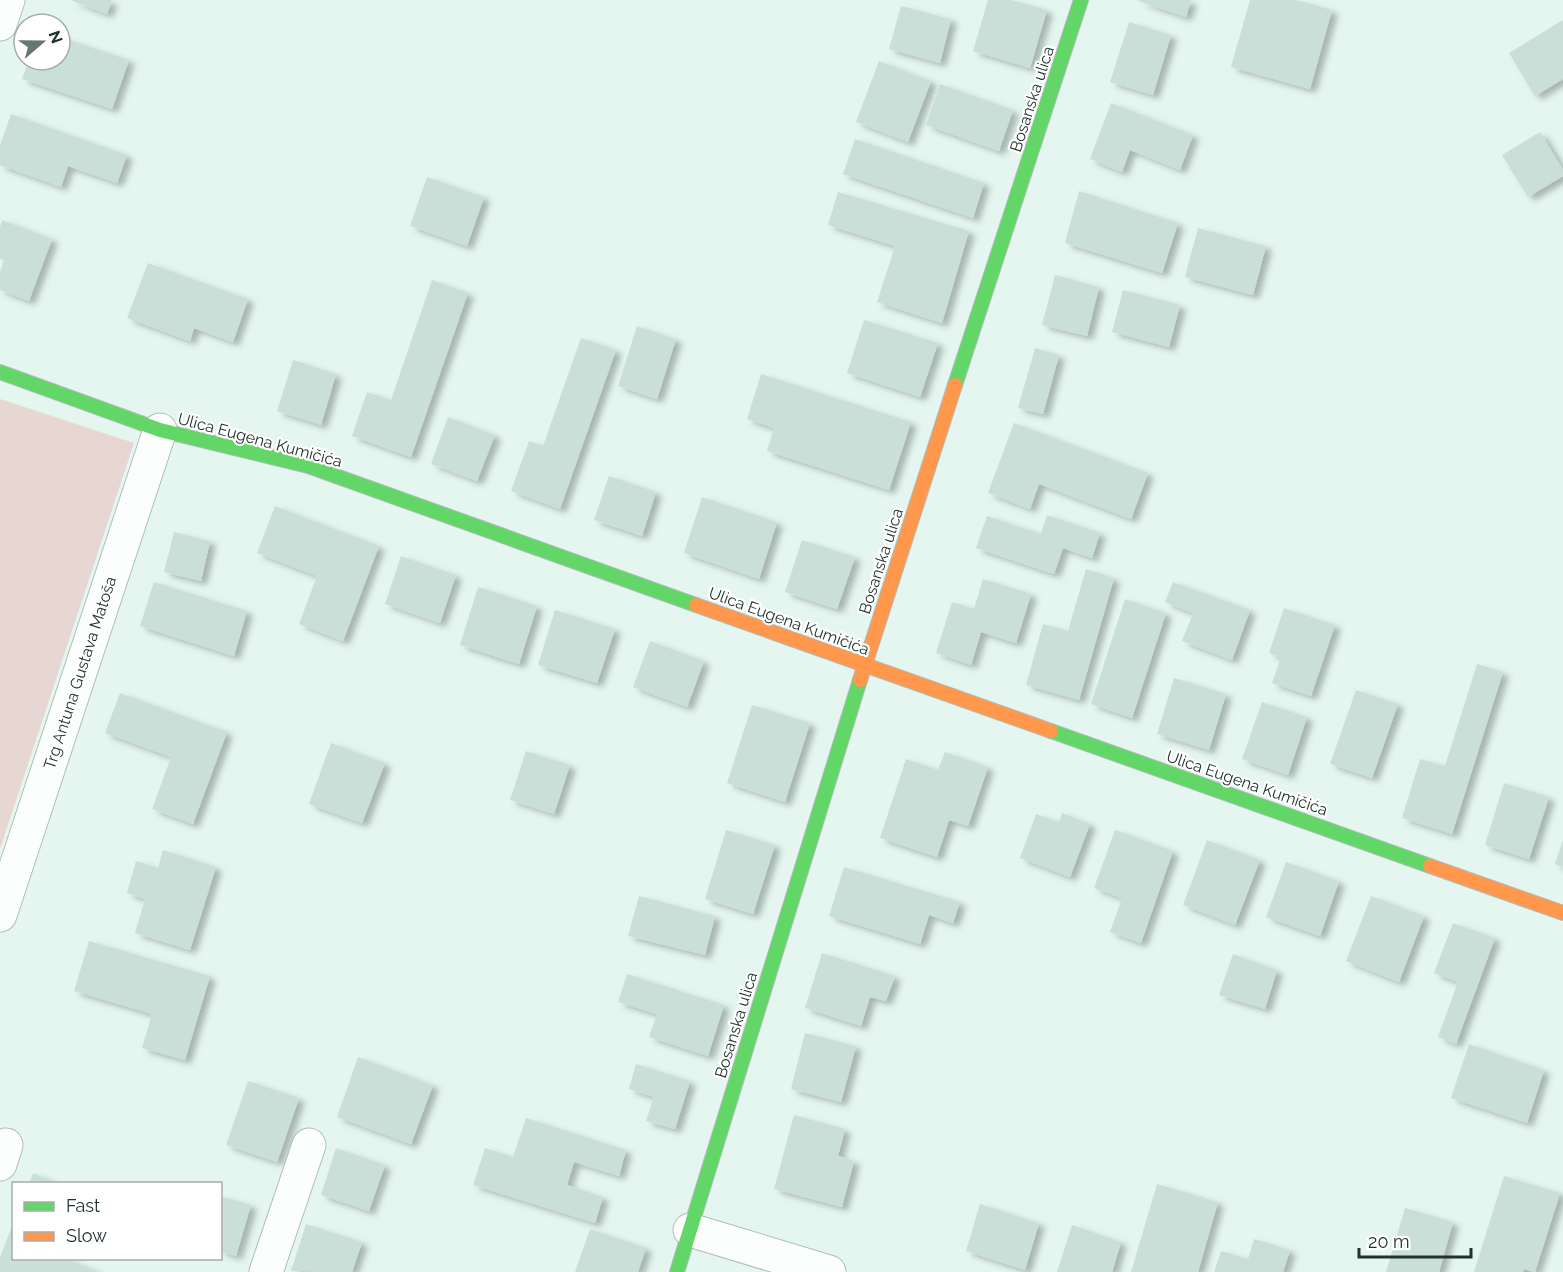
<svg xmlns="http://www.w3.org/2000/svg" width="1563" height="1272" font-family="Raleway,sans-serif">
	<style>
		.green { fill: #e6d7d2 }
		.building { fill: #c9dfd8; filter: url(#shadow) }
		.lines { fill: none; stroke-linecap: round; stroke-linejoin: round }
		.street-casing { stroke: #afbeba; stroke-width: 35 }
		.fast-casing { stroke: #afbeba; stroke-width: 16 }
		.slow-casing { stroke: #afbeba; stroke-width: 16 }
		.street { stroke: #fbfefd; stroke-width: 33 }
		.fast { stroke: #63d668; stroke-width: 14 }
		.slow { stroke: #ff974d; stroke-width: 14 }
		.labels { text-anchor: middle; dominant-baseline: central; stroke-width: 4.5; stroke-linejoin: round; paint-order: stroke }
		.street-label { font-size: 16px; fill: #22322d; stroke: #fff }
	</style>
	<defs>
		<filter id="shadow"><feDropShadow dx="6" dy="4" stdDeviation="3" flood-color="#0004"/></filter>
	</defs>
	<rect width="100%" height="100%" fill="#e5f6f1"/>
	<!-- green -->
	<polygon class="green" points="0,399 134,443 0,849"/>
	<!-- building -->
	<g class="building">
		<polygon points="70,0 112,0 107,14"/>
		<polygon points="988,0 1011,0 1047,10 1030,68 973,51"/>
		<polygon points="1136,0 1191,0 1186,17"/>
		<polygon points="1250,0 1296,0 1332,10 1310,89 1231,67"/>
		<polygon points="901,6 951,19 940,63 889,49"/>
		<polygon points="1563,20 1563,79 1535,96 1509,53"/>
		<polygon points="1129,22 1171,35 1153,95 1110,82"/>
		<polygon points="60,37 129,60 112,109 22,79 29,60 60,60"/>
		<polygon points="879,61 931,81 908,142 856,122"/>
		<polygon points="940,84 1013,110 999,151 926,125"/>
		<polygon points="1111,103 1193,135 1180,170 1130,150 1122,172 1090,159"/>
		<polygon points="11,114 127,155 117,183 68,166 61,187 0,165 0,145"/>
		<polygon points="1540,132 1563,170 1563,176 1528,197 1502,155"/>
		<polygon points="855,139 984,183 973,218 843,174"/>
		<polygon points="427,177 484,197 467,246 410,226"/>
		<polygon points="1079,191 1178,223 1162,273 1065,243"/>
		<polygon points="838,192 969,231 942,323 877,302 895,246 828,225"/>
		<polygon points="2,220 52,239 29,301 0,290 0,272 4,260 0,259 0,227"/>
		<polygon points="1198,228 1266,246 1253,295 1185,277"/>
		<polygon points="148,263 248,299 233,342 194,328 190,341 127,318"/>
		<polygon points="1055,275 1099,287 1087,336 1042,325"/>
		<polygon points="432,280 468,293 411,457 352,436 367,392 391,400"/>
		<polygon points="1123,290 1180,305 1169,347 1112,332"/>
		<polygon points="864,320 938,343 920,397 847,373"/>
		<polygon points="637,326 676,339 657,399 618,386"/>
		<polygon points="581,338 616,350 560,509 511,491 529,441 543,446"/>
		<polygon points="1035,348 1059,355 1043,414 1018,408"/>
		<polygon points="293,360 336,374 321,425 277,411"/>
		<polygon points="761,374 911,422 889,490 767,451 774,428 747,419"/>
		<polygon points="448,417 495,435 477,481 431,464"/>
		<polygon points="1014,423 1148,473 1131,519 1039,484 1030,509 988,493"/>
		<polygon points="609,476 656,492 642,536 594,520"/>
		<polygon points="702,497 777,522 759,579 684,553"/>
		<polygon points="275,506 379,546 343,641 299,624 317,576 257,553"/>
		<polygon points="1047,515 1100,533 1092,558 1063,548 1054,574 976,548 987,516 1041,534"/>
		<polygon points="174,532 210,541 201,581 164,572"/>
		<polygon points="802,540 855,557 837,609 785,592"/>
		<polygon points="401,556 456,575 440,623 385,604"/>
		<polygon points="1086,569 1114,578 1079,700 1026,685 1043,624 1068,631"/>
		<polygon points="983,579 1031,594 1016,643 981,632 971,665 936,653 952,602 974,609"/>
		<polygon points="154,582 247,611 234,656 140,626"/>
		<polygon points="1173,582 1250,610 1232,660 1182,641 1193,613 1165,602"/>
		<polygon points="478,587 537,606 519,664 460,645"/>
		<polygon points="1125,599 1166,613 1132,718 1091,704"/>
		<polygon points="1284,608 1335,625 1311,696 1272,683 1281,657 1269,653"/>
		<polygon points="555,610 615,629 597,683 538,665"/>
		<polygon points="650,641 704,661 687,707 633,687"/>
		<polygon points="1477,664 1503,672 1452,834 1402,818 1420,759 1445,766"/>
		<polygon points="1174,678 1226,694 1209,750 1157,734"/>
		<polygon points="1356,690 1398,704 1372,778 1330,764"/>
		<polygon points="120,693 227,732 193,824 152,809 171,757 105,733"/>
		<polygon points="1262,702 1307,717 1288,775 1242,759"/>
		<polygon points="752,705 810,723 785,802 727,783"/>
		<polygon points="331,743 385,763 362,823 309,804"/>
		<polygon points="526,751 570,765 554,814 510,800"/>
		<polygon points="945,752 988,767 968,826 949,820 937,857 880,838 906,759 938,770"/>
		<polygon points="1504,783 1549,797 1529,859 1485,845"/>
		<polygon points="1062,813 1090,824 1070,877 1020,858 1036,814 1059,822"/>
		<polygon points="726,830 775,845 753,914 705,899"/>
		<polygon points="1115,830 1173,851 1141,943 1110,932 1122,898 1094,888"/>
		<polygon points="1207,840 1260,860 1235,925 1183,905"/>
		<polygon points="1563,840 1563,867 1555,864"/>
		<polygon points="163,850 216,867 190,950 135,933 145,899 127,893 136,861 158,868"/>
		<polygon points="1286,862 1339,881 1320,936 1266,917"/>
		<polygon points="844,867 960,902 953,923 929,915 920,944 829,916"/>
		<polygon points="639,896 715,916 705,955 628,936"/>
		<polygon points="1371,896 1424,916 1399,982 1346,961"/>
		<polygon points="1453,923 1495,938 1456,1044 1438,1037 1458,982 1434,973"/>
		<polygon points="89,941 210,976 185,1060 142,1048 152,1014 74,991"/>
		<polygon points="822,953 895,976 886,1001 870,997 861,1026 805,1008"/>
		<polygon points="1233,954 1277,970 1265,1009 1219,995"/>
		<polygon points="627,974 724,1005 708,1056 649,1037 657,1014 618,1002"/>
		<polygon points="805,1033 856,1046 841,1102 791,1089"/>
		<polygon points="1469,1044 1544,1070 1527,1123 1451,1098"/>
		<polygon points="358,1057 433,1085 411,1144 337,1117"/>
		<polygon points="636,1064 690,1081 675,1129 646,1121 654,1097 629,1089"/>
		<polygon points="248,1081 299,1098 277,1162 226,1145"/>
		<polygon points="794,1115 845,1129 838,1156 854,1161 842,1207 774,1189"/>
		<polygon points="526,1118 626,1150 619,1176 574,1162 567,1185 603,1197 595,1223 473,1185 485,1148 513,1157"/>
		<polygon points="336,1148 385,1165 369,1211 321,1195"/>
		<polygon points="33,1173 57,1183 57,1184 29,1184"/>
		<polygon points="1504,1176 1560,1193 1535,1272 1524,1269 1523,1272 1474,1272"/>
		<polygon points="1157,1184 1218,1202 1198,1272 1131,1272"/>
		<polygon points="220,1196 251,1205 236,1256 220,1251"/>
		<polygon points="980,1204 1039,1223 1025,1270 966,1251"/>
		<polygon points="1405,1208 1453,1222 1439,1272 1386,1272"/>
		<polygon points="14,1221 14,1258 65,1258 99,1272 0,1272 0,1257"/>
		<polygon points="306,1224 362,1242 352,1272 291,1271"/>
		<polygon points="1072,1225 1121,1242 1112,1272 1057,1272"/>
		<polygon points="590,1229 646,1248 638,1272 575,1272"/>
		<polygon points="1254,1239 1290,1250 1283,1272 1214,1272 1221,1251 1248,1259"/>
	</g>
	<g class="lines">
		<!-- street casing -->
		<g class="street-casing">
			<g id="street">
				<polyline points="0,24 8,0"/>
				<polyline points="0,915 160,430"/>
				<polyline points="0,1164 6,1145"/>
				<polyline points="690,1230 829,1272"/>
				<polyline points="266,1272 309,1145"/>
			</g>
		</g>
		<!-- fast casing -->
		<g class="fast-casing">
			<g id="fast">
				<polyline points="0,372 160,430 308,466 696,605"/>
				<polyline points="955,385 1081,0"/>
				<polyline points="1051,731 1430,866"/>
				<polyline points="677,1272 860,680"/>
			</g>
		</g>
		<!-- slow casing -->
		<g class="slow-casing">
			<g id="slow">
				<polyline points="696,605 1051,731"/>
				<polyline points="860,680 955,385"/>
				<polyline points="1430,866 1563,913"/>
			</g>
		</g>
		<!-- street -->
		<use href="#street" class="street"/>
		<!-- fast -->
		<use href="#fast" class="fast"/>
		<!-- slow -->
		<use href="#slow" class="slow"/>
	</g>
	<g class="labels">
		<!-- street labels -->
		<g class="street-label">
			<text transform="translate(1032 99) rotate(-72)">Bosanska ulica</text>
			<text transform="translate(260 440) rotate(15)">Ulica Eugena Kumičića</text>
			<text transform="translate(881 561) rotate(-72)">Bosanska ulica</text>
			<text transform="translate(789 621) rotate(20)">Ulica Eugena Kumičića</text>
			<text transform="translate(80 673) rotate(-72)">Trg Antuna Gustava Matoša</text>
			<text transform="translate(1247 783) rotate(19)">Ulica Eugena Kumičića</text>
			<text transform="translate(736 1025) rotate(-73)">Bosanska ulica</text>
		</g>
	</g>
	<!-- legend -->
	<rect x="12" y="1182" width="210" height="78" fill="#ffffff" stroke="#a7adab" stroke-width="1.5"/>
	<rect x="24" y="1202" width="30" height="9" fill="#63d668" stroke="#a7adab" stroke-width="1.5"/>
	<text x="66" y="1212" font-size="18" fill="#22322d">Fast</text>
	<rect x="24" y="1232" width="30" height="9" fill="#ff974d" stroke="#a7adab" stroke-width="1.5"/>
	<text x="66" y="1242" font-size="18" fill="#22322d">Slow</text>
	<!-- north arrow -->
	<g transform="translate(42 42) rotate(70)"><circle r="28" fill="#ffffff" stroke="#a7adab" stroke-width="1.5"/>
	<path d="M0-4.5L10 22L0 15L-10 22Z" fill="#667772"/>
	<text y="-9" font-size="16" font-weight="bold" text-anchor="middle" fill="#22322d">N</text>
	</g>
	<!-- scale -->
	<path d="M1359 1248v9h112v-9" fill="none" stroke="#22322d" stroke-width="3"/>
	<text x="1368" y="1248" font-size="18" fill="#22322d" stroke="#ffffff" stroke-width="4.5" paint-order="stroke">20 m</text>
</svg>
